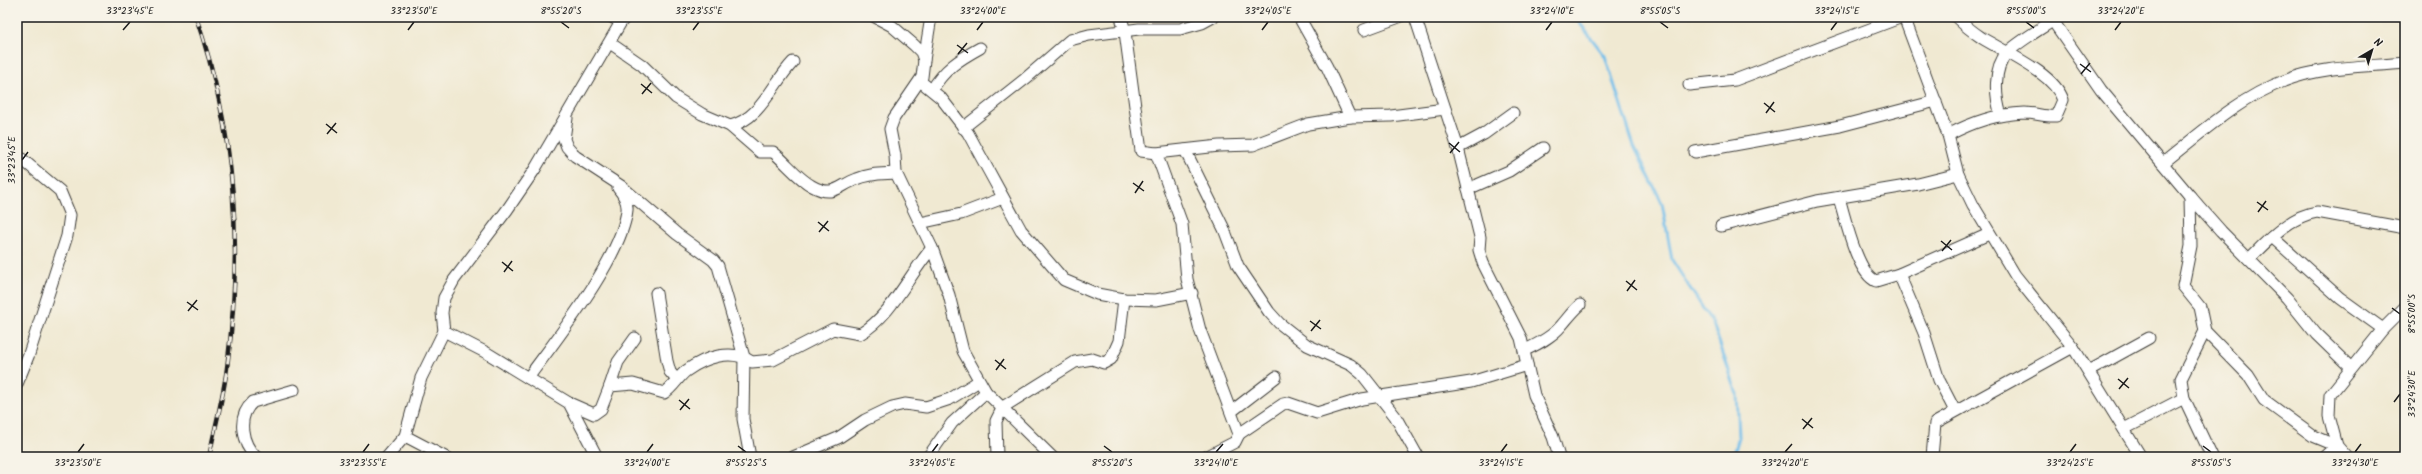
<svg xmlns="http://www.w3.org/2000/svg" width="2422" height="474" font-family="Kalam,sans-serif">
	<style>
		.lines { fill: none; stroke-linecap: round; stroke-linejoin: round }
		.stream { stroke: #6fbdea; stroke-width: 3 }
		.street-casing { stroke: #3c3b37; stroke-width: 13 }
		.street { stroke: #fff; stroke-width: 11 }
		.rail-casing { stroke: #1c1c1c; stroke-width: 4.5 }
		.rail { stroke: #f7f3e8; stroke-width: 3; stroke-dasharray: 9; stroke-linecap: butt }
		.ticks { fill: none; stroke: #1c1c1c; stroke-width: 1.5 }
		.neatline { fill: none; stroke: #1c1c1c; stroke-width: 1.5 }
		.ticks-label { font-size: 10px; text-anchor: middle; fill: #1c1c1c }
	</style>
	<rect width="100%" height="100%" fill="#f7f3e8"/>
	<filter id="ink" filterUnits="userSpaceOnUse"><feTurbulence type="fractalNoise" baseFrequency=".025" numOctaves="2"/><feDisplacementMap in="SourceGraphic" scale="8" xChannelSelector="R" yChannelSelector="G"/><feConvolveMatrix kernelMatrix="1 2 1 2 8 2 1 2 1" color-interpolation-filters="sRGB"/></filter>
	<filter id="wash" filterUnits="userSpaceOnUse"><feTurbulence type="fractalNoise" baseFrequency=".012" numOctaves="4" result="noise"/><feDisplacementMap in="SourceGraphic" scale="16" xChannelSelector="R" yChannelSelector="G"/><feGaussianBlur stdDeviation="0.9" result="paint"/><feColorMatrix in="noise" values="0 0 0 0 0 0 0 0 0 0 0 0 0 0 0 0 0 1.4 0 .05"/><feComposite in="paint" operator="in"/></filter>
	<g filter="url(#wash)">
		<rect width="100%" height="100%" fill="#f0e9d2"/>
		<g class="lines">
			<!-- stream -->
			<polyline class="stream" points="1575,17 1605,56 1634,146 1662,203 1672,260 1713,324 1737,394 1739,437 1733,457"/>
		</g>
	</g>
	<g filter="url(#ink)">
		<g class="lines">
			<!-- street casing -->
			<g class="street-casing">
				<g id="street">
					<polyline points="612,17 621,22 626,17"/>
					<polyline points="875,17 892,26 914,45 921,52 924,60 922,77 894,118 890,129 895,155 896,173 932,248 949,295 963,351 986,392 1052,457"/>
					<polyline points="1121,17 1125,32 1141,151 1156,153 1219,146 1253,145 1308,124 1350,117 1391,116 1445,109"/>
					<polyline points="1299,17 1327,67 1350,117"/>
					<polyline points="1415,17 1458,148 1480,237 1479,250 1483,263 1521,338 1534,395 1553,437 1559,457"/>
					<polyline points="1904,17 1948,135 1958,174 1973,205 2015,275 2073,347 2141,457"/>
					<polyline points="2053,21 2101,90 2190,196 2221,231 2287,298 2316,334 2350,367"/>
					<polyline points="1364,30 1399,17"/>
					<path d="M610,43l32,22 34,33 26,16 28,12 30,26h13c13,10 24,26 39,34 22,12 26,0 45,-7 13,-6 26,-5 39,-6"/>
					<polyline points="924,60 931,17"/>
					<polyline points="920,81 941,98 968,133 1021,230 1064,280 1097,294 1124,299 1156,300 1192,293"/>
					<polyline points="1689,85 1735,80 1902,17"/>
					<path d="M932,90c12,-21 28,-31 48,-42"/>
					<path d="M2001,115c-6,-18 -8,-47 6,-62 13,-13 36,-25 51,-36"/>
					<polyline points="567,118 564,139 567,147 575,156 621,186 677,234 713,260 718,266 744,357 743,419 750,457"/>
					<path d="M730,126c31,-7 42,-42 63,-64"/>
					<polyline points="963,128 1025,79 1070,40 1089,35 1139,29 1180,29 1202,23 1213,17"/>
					<path d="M1948,135c25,-13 48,-21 77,-22 10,0 21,4 31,3l7,-16c-9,-27 -57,-47 -81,-62 -9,-6 -18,-13 -26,-21"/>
					<polyline points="1458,148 1484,134 1513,113"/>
					<polyline points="1185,150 1224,229 1238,266 1269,312 1279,323 1307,345 1351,365 1362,374 1395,416 1418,457"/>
					<polyline points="1695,152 1840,126 1936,101"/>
					<polyline points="1156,153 1182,224 1187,279 1200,330 1239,434 1235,442 1206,457"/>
					<polyline points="17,155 60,191 70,215 67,236 29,354 17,384"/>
					<path d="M2163,163c38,-30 76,-65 121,-82 37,-15 82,-14 121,-18"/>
					<polyline points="1468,189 1509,171 1543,148"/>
					<polyline points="2190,196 2191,246 2183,286 2200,307 2205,331 2248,375 2264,400 2313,436 2337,446 2347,457"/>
					<path d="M1839,198c6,19 18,76 37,83l23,-7 90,-40"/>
					<polyline points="920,223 961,214 1003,198"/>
					<polyline points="1721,226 1817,201 1918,184 1958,174"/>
					<polyline points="2272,237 2340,298 2383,329"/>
					<path d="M2249,259c19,-19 41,-43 68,-47l88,16"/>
					<polyline points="1899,274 1924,333 1939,380 1955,411"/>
					<polyline points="656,293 667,361 670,372 677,380"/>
					<polyline points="444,331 487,353 569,403 597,457"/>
					<polyline points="2205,331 2181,379 2184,398 2212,457"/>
					<path d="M1525,350c13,-6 27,-13 36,-24 7,-8 11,-14 19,-21"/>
					<polyline points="2089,371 2149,338"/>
					<path d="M528,378c29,-40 94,-121 99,-168 1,-9 -4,-16 -9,-22"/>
					<polyline points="610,386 618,362 635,338"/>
					<path d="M569,403l25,11 7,-5 9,-23 23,-2 31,9c9,-5 14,-16 22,-22 19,-14 46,-23 66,-9l21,-2 60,-31 27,5c32,-19 48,-58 72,-86"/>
					<polyline points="1232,411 1276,377"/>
					<polyline points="2124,429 2184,398"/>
					<polyline points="1239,434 1283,404 1288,403 1317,413 1362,399 1471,382 1527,365"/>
					<polyline points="405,436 445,457"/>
					<path d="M256,457c-14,-13 -20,-40 -3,-55l41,-12"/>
					<polyline points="387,457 405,436 421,378 444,331 442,313 444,298 454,280 507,210 535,169 621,22"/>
					<polyline points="793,457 838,438 865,420 892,407 905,404 926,407 950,399 979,381"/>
					<polyline points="928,457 952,423 986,392"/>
					<polyline points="997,457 996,421 1003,407 1075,362 1092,359 1104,363 1111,359 1119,341 1124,299"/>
					<polyline points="1932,457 1935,423 2073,347"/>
					<polyline points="2325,457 2337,446 2329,416 2330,395 2383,329 2405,307"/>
				</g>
			</g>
			<!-- street -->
			<use href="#street" class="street"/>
			<!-- rail casing -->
			<g class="rail-casing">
				<path id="rail" d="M196,17c40,117 47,229 31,351 -4,30 -12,59 -18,89"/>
			</g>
			<!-- rail -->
			<use href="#rail" class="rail"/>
		</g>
	</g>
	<!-- ticks -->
	<path class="ticks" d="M561,22l8,6M1660,22l8,6M2026,22l8,6M123,30l7,-8M408,30l6,-8M693,30l6,-8M977,30l6,-8M1262,30l6,-8M1546,30l6,-8M1831,30l6,-8M2115,30l6,-8M957,45l11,8M958,54l9,-11M2080,64l11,8M2081,74l9,-11M641,84l11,9M642,94l9,-11M1764,103l11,9M1766,113l8,-11M326,124l11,9M327,134l9,-11M1449,143l11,9M1450,153l9,-11M22,160l6,-8M1133,183l11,8M1135,193l8,-12M2257,202l11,8M2258,212l8,-11M818,222l11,9M819,232l9,-11M1941,241l11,9M1942,251l9,-11M502,262l11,9M504,272l8,-11M1626,281l11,9M1627,291l8,-11M187,302l11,8M2392,308l8,6M188,311l9,-11M1310,321l11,8M1311,331l9,-11M995,360l11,9M996,370l8,-11M2118,379l11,9M2119,389l9,-11M679,400l11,9M2394,402l6,-8M680,410l9,-11M1802,419l11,9M1803,429l9,-11M738,446l8,6M1104,446l8,6M2203,446l8,6M78,452l6,-8M363,452l6,-8M647,452l6,-8M932,452l6,-8M1216,452l7,-8M1501,452l6,-8M1785,452l7,-8M2070,452l6,-8M2355,452l6,-8"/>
	<!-- margin -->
	<rect width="2422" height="474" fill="none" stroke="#f7f3e8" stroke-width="44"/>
	<!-- north arrow -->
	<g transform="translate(2372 50) rotate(38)" stroke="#f7f3e8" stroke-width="3" paint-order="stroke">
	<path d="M0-3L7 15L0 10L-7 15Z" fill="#1c1c1c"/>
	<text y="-6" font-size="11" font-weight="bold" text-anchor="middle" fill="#1c1c1c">N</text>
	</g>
	<rect x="22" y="22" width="2378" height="430" class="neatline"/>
	<g class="ticks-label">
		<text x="130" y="14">33°23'45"E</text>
		<text x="414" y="14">33°23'50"E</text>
		<text x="561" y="14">8°55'20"S</text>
		<text x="699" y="14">33°23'55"E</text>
		<text x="983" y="14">33°24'00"E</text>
		<text x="1268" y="14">33°24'05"E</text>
		<text x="1552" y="14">33°24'10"E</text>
		<text x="1660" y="14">8°55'05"S</text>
		<text x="1837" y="14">33°24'15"E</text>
		<text x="2026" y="14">8°55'00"S</text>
		<text x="2121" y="14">33°24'20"E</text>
		<text transform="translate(11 160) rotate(-90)" y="4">33°23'45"E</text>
		<text transform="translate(2411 314) rotate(-90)" y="4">8°55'00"S</text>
		<text transform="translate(2411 394) rotate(-90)" y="4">33°24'30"E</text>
		<text x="78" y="466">33°23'50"E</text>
		<text x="363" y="466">33°23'55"E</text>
		<text x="647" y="466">33°24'00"E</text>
		<text x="746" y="466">8°55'25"S</text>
		<text x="932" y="466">33°24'05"E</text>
		<text x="1112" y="466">8°55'20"S</text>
		<text x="1216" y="466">33°24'10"E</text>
		<text x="1501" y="466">33°24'15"E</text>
		<text x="1785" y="466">33°24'20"E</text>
		<text x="2070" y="466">33°24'25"E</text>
		<text x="2211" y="466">8°55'05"S</text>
		<text x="2355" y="466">33°24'30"E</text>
	</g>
</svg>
